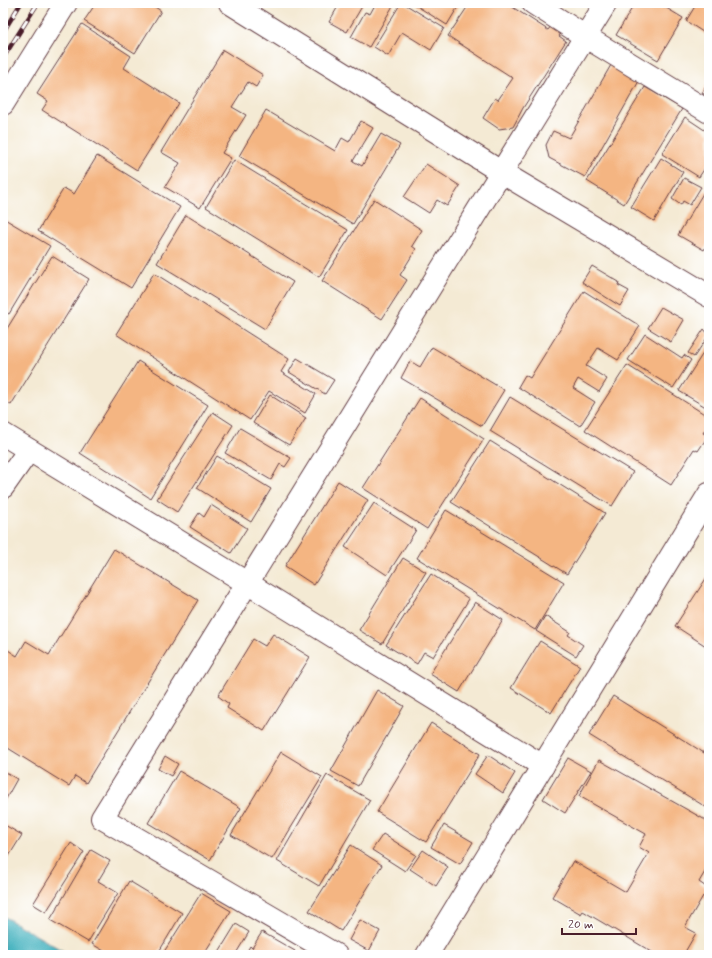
<svg xmlns="http://www.w3.org/2000/svg" width="712" height="958" font-family="Mynerve,sans-serif">
	<style>
		.water { fill: #41b0bd; stroke: #466874 }
		.building { fill: #f4b582 }
		.lines { fill: none; stroke-linecap: round; stroke-linejoin: round }
		.minor-casing { stroke: #643d44; stroke-width: 24 }
		.minor { stroke: #fff; stroke-width: 22 }
		.rail-casing { stroke: #4a1f2b; stroke-width: 4.5 }
		.rail { stroke: #fff; stroke-width: 3; stroke-dasharray: 9; stroke-linecap: butt }
	</style>
	<rect width="100%" height="100%" fill="#fff"/>
	<filter id="ink" filterUnits="userSpaceOnUse"><feTurbulence type="fractalNoise" baseFrequency=".025" numOctaves="2"/><feDisplacementMap in="SourceGraphic" scale="8" xChannelSelector="R" yChannelSelector="G"/><feConvolveMatrix kernelMatrix="1 2 1 2 8 2 1 2 1" color-interpolation-filters="sRGB"/></filter>
	<filter id="wash" filterUnits="userSpaceOnUse"><feTurbulence type="fractalNoise" baseFrequency=".012" numOctaves="4" result="noise"/><feDisplacementMap in="SourceGraphic" scale="16" xChannelSelector="R" yChannelSelector="G"/><feGaussianBlur stdDeviation="0.9" result="paint"/><feColorMatrix in="noise" values="0 0 0 0 0 0 0 0 0 0 0 0 0 0 0 0 0 1.4 0 .05"/><feComposite in="paint" operator="in"/></filter>
	<g filter="url(#wash)">
		<rect width="100%" height="100%" fill="#f4ead4"/>
		<!-- water -->
		<polygon class="water" points="3,916 70,955 3,955"/>
		<g id="blocks">
			<!-- building -->
			<g class="building">
				<polygon points="96,3 149,3 161,11 135,53 84,21"/>
				<polygon points="340,3 364,3 347,32 329,22"/>
				<polygon points="376,3 392,3 394,4 369,47 351,37 365,12 370,14"/>
				<polygon points="401,3 403,3 444,28 431,50 402,32 388,56 374,47"/>
				<polygon points="412,3 455,3 459,5 447,25"/>
				<polygon points="470,3 506,3 548,30 552,25 562,32 559,36 566,41 523,108 513,127 499,129 483,118 495,98 498,100 513,78 448,36"/>
				<polygon points="635,3 658,3 683,18 658,60 616,35"/>
				<polygon points="697,3 709,3 709,36 686,21"/>
				<polygon points="82,24 131,56 124,68 179,103 137,170 42,110 48,101 37,94"/>
				<polygon points="223,50 263,75 256,87 248,82 232,107 246,115 222,153 231,158 200,208 165,187 180,163 161,152"/>
				<polygon points="611,65 639,81 585,177 549,158 546,145 553,131 569,138"/>
				<polygon points="709,81 709,97 702,93"/>
				<polygon points="645,87 682,109 624,204 587,181"/>
				<polygon points="266,110 335,151 342,138 349,142 361,121 373,128 353,161 362,166 381,134 400,145 353,224 239,156"/>
				<polygon points="685,117 709,133 709,162 699,177 662,154"/>
				<polygon points="97,156 180,207 131,288 38,231 64,188 74,194"/>
				<polygon points="661,158 683,172 654,221 631,207"/>
				<polygon points="234,160 348,230 319,277 206,207"/>
				<polygon points="426,164 460,186 447,206 437,200 429,213 404,197"/>
				<polygon points="684,178 701,187 690,205 683,201 681,205 672,199"/>
				<polygon points="705,190 709,192 709,241 704,250 678,235"/>
				<polygon points="374,199 422,230 412,246 416,249 400,275 407,280 382,319 322,281"/>
				<polygon points="186,215 293,282 265,329 157,263"/>
				<polygon points="3,218 50,246 9,314 3,311"/>
				<polygon points="52,256 89,279 11,405 3,400 3,335"/>
				<polygon points="592,266 619,282 618,285 629,291 620,306 582,282"/>
				<polygon points="154,273 289,359 281,372 316,394 305,413 269,391 250,420 116,334"/>
				<polygon points="584,291 640,326 618,360 598,348 586,366 607,379 599,392 578,379 573,388 595,402 580,426 518,387 525,375 530,378"/>
				<polygon points="661,307 684,320 671,342 648,328"/>
				<polygon points="704,329 709,335 694,357 688,353"/>
				<polygon points="645,334 682,358 684,355 691,360 673,388 628,360"/>
				<polygon points="432,347 504,390 482,426 401,378 410,361 420,367"/>
				<polygon points="707,347 709,349 709,409 679,391"/>
				<polygon points="297,358 334,380 325,394 289,372"/>
				<polygon points="138,361 208,405 150,498 80,453"/>
				<polygon points="627,365 709,417 709,424 703,433 708,436 698,451 694,449 671,485 585,430"/>
				<polygon points="270,395 306,418 289,445 253,423"/>
				<polygon points="510,397 633,472 612,506 490,431"/>
				<polygon points="420,398 484,439 427,529 363,488"/>
				<polygon points="213,412 233,425 177,512 157,499"/>
				<polygon points="240,428 291,458 285,467 280,464 271,480 225,453"/>
				<polygon points="490,441 605,513 567,574 451,502"/>
				<polygon points="217,456 271,489 251,522 197,488"/>
				<polygon points="338,481 368,500 314,585 285,566"/>
				<polygon points="374,503 416,530 387,575 345,547"/>
				<polygon points="211,505 247,528 231,553 190,527 199,513 204,517"/>
				<polygon points="446,510 564,582 535,630 417,558"/>
				<polygon points="114,549 198,600 86,783 75,776 69,786 3,745 3,658 8,650 17,656 26,641 49,655"/>
				<polygon points="403,558 426,572 382,644 359,630"/>
				<polygon points="431,574 469,599 433,657 424,652 417,664 386,645"/>
				<polygon points="709,574 709,648 675,626"/>
				<polygon points="475,602 503,620 459,692 430,674"/>
				<polygon points="545,616 570,632 568,635 583,645 576,656 536,631"/>
				<polygon points="273,634 310,657 264,731 227,708 229,704 218,696 253,639 265,646"/>
				<polygon points="540,641 580,666 551,713 511,688"/>
				<polygon points="377,690 404,706 358,786 331,771"/>
				<polygon points="613,696 709,756 709,809 589,735"/>
				<polygon points="431,723 480,754 426,842 377,812"/>
				<polygon points="281,752 322,777 272,859 231,835"/>
				<polygon points="488,755 515,773 503,793 475,774"/>
				<polygon points="165,756 178,764 171,776 158,769"/>
				<polygon points="568,758 591,771 565,813 543,799"/>
				<polygon points="599,760 709,822 709,865 699,882 709,889 709,897 708,899 703,896 685,927 696,933 685,952 690,955 657,955 583,911 581,914 552,897 573,861 626,892 649,853 639,847 646,834 579,796"/>
				<polygon points="3,771 17,779 3,804"/>
				<polygon points="179,771 241,808 210,860 148,823"/>
				<polygon points="327,775 370,800 319,886 277,861"/>
				<polygon points="3,824 22,835 4,864 3,863"/>
				<polygon points="444,825 473,842 460,864 431,847"/>
				<polygon points="383,834 416,855 405,871 372,850"/>
				<polygon points="71,843 84,852 46,912 33,904"/>
				<polygon points="351,845 382,865 341,931 309,911"/>
				<polygon points="91,850 110,861 98,881 118,893 88,942 50,920"/>
				<polygon points="423,850 448,867 436,886 410,869"/>
				<polygon points="129,881 182,913 157,955 123,955 116,951 113,955 111,955 92,944"/>
				<polygon points="201,893 231,911 203,955 162,955"/>
				<polygon points="360,920 380,931 369,951 349,940"/>
				<polygon points="236,924 249,932 235,955 217,955"/>
				<polygon points="262,932 295,951 293,955 245,955 250,946 252,948"/>
			</g>
		</g>
	</g>
	<g filter="url(#ink)">
		<use href="#blocks" fill-opacity="0" stroke="#643d44" stroke-width="1"/>
		<g class="lines">
			<!-- minor casing -->
			<g class="minor-casing">
				<g id="minor">
					<polyline points="230,3 501,172 709,296"/>
					<polyline points="533,3 586,37 709,112"/>
					<polyline points="3,104 66,3"/>
					<polyline points="3,434 247,583 543,766"/>
					<polyline points="3,487 29,450"/>
					<polyline points="336,955 102,818 606,3"/>
					<polyline points="427,955 709,494"/>
				</g>
			</g>
			<!-- minor -->
			<use href="#minor" class="minor"/>
			<!-- rail casing -->
			<g class="rail-casing">
				<g id="rail">
					<polyline points="3,32 21,3"/>
					<polyline points="3,58 38,3"/>
				</g>
			</g>
			<!-- rail -->
			<use href="#rail" class="rail"/>
		</g>
	</g>
	<!-- margin -->
	<rect width="712" height="958" fill="none" stroke="#fff" stroke-width="16"/>
	<!-- scale -->
	<path d="M562 928v6h74v-6" fill="none" stroke="#4a1f2b" stroke-width="2"/>
	<text x="568" y="928" font-size="12" fill="#4a1f2b" stroke="#ffffff" stroke-width="3" paint-order="stroke">20 m</text>
</svg>
